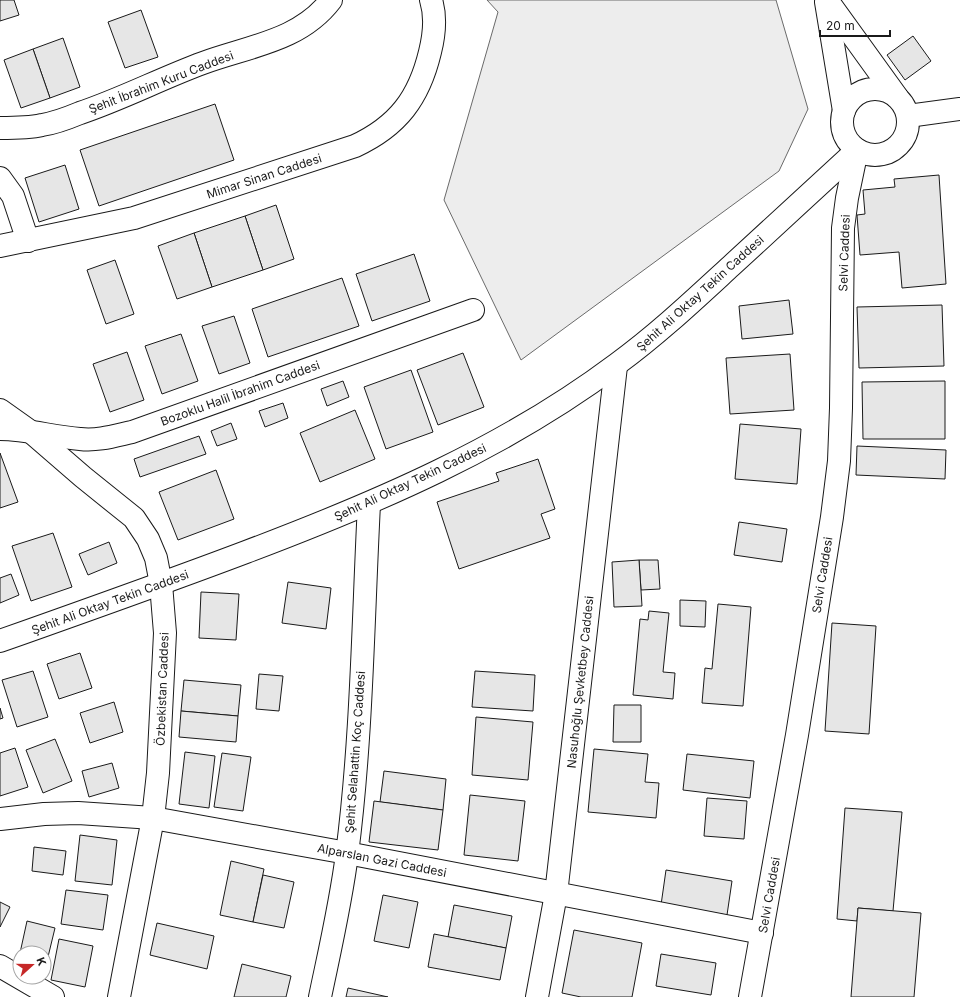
<svg xmlns="http://www.w3.org/2000/svg" width="960" height="997" font-family="Inter,sans-serif">
	<style>
		.built { fill: #ededed; stroke: #6a6a6a }
		.building { fill: #e6e6e6; stroke: #1a1a1a }
		.lines { fill: none; stroke-linecap: round; stroke-linejoin: round }
		.minor-casing { stroke: #1a1a1a; stroke-width: 24 }
		.minor { stroke: #fff; stroke-width: 22 }
		.labels { text-anchor: middle; dominant-baseline: central; stroke-width: 3; stroke-linejoin: round; paint-order: stroke }
		.street-label { font-size: 12px; fill: #1a1a1a; stroke: #fff }
	</style>
	<rect width="100%" height="100%" fill="#fff"/>
	<!-- built -->
	<polygon class="built" points="487,0 776,0 808,109 779,171 521,360 444,200 498,12"/>
	<!-- building -->
	<g class="building">
		<polygon points="0,0 14,0 19,15 0,21"/>
		<polygon points="141,10 158,57 125,68 108,22"/>
		<polygon points="913,36 931,61 905,80 887,55"/>
		<polygon points="63,38 80,87 50,98 33,49"/>
		<polygon points="33,49 50,98 21,108 4,60"/>
		<polygon points="215,104 234,160 99,206 80,150"/>
		<polygon points="65,165 79,209 39,222 25,178"/>
		<polygon points="939,175 946,284 902,288 899,252 860,255 857,215 865,214 863,190 895,187 894,179"/>
		<polygon points="276,205 294,259 263,270 245,216"/>
		<polygon points="245,216 263,270 212,287 194,233"/>
		<polygon points="194,233 212,287 177,299 158,246"/>
		<polygon points="414,254 430,301 372,321 356,274"/>
		<polygon points="115,260 134,314 106,324 87,270"/>
		<polygon points="342,278 359,326 268,357 252,309"/>
		<polygon points="789,300 793,334 742,339 739,306"/>
		<polygon points="942,305 944,366 859,368 857,307"/>
		<polygon points="234,316 250,363 219,374 202,326"/>
		<polygon points="181,334 198,381 162,394 145,346"/>
		<polygon points="127,352 144,400 110,412 93,364"/>
		<polygon points="463,353 484,407 438,425 417,370"/>
		<polygon points="790,354 794,410 730,414 726,358"/>
		<polygon points="411,370 433,432 386,449 364,387"/>
		<polygon points="343,381 349,397 327,406 321,389"/>
		<polygon points="945,381 945,439 863,439 862,382"/>
		<polygon points="283,403 288,418 265,427 259,411"/>
		<polygon points="355,410 375,459 320,482 300,433"/>
		<polygon points="231,423 237,439 217,446 211,431"/>
		<polygon points="740,424 801,429 797,484 735,479"/>
		<polygon points="199,436 206,454 140,477 134,459"/>
		<polygon points="857,446 946,450 945,479 856,475"/>
		<polygon points="0,453 18,502 0,508"/>
		<polygon points="538,459 555,509 541,514 550,538 459,569 437,502 499,481 496,473"/>
		<polygon points="216,470 234,519 178,540 159,492"/>
		<polygon points="739,522 787,529 782,562 734,555"/>
		<polygon points="53,533 72,587 31,601 12,546"/>
		<polygon points="109,542 117,563 88,575 79,554"/>
		<polygon points="639,560 658,560 660,589 641,590"/>
		<polygon points="639,560 642,606 614,607 612,562"/>
		<polygon points="11,574 19,595 0,603 0,578"/>
		<polygon points="288,582 331,588 326,629 282,623"/>
		<polygon points="201,592 239,594 236,640 199,638"/>
		<polygon points="680,600 706,601 705,627 680,626"/>
		<polygon points="718,604 751,607 743,706 702,703 705,668 712,669"/>
		<polygon points="649,611 669,613 663,672 675,673 673,699 633,695 640,619 648,620"/>
		<polygon points="832,623 876,626 869,734 825,731"/>
		<polygon points="80,653 92,688 59,699 47,664"/>
		<polygon points="33,671 48,717 17,727 2,680"/>
		<polygon points="475,671 535,675 533,711 472,707"/>
		<polygon points="259,674 283,676 279,711 256,709"/>
		<polygon points="184,680 241,685 238,716 181,711"/>
		<polygon points="114,702 123,732 90,743 80,713"/>
		<polygon points="614,705 641,705 641,742 613,742"/>
		<polygon points="0,708 3,718 0,719"/>
		<polygon points="181,711 238,716 236,742 179,737"/>
		<polygon points="476,717 533,722 528,780 472,775"/>
		<polygon points="55,739 72,781 43,793 26,750"/>
		<polygon points="15,748 28,787 0,796 0,753"/>
		<polygon points="594,749 648,754 645,782 659,783 656,818 588,812"/>
		<polygon points="185,752 215,756 209,808 179,804"/>
		<polygon points="222,753 251,757 243,811 214,807"/>
		<polygon points="687,754 754,761 750,798 683,790"/>
		<polygon points="112,763 119,788 89,797 82,771"/>
		<polygon points="384,771 446,779 443,810 380,802"/>
		<polygon points="470,795 525,801 518,861 464,855"/>
		<polygon points="707,798 747,801 744,839 704,836"/>
		<polygon points="374,801 443,810 438,850 369,842"/>
		<polygon points="845,808 902,812 893,911 858,908 857,921 837,919"/>
		<polygon points="80,835 117,840 112,885 75,881"/>
		<polygon points="34,847 66,851 63,875 32,871"/>
		<polygon points="231,861 264,869 253,922 220,915"/>
		<polygon points="666,870 732,881 727,915 661,905"/>
		<polygon points="263,875 294,882 284,928 253,922"/>
		<polygon points="66,890 108,895 103,930 61,924"/>
		<polygon points="383,895 418,902 409,948 374,941"/>
		<polygon points="0,902 10,907 0,927"/>
		<polygon points="454,905 512,916 506,948 448,937"/>
		<polygon points="858,908 921,913 914,997 851,997"/>
		<polygon points="27,921 55,928 47,961 44,960 44,953 20,953"/>
		<polygon points="157,923 214,936 207,969 150,955"/>
		<polygon points="574,930 642,943 632,997 581,997 562,993"/>
		<polygon points="434,934 506,948 500,980 428,967"/>
		<polygon points="59,939 93,946 85,987 51,980"/>
		<polygon points="661,954 716,963 711,995 656,986"/>
		<polygon points="242,964 291,976 286,997 234,997"/>
		<polygon points="348,988 388,997 346,997"/>
	</g>
	<g class="lines">
		<!-- minor casing -->
		<g class="minor-casing">
			<g id="minor">
				<polyline points="827,0 897,97"/>
				<polyline points="826,2 844,111"/>
				<circle cx="875" cy="122" r="33"/>
				<polyline points="908,116 960,109"/>
				<path d="M0,128c14,0 29,0 42,-3 13,-2 26,-7 38,-12 42,-14 82,-35 123,-50 46,-17 97,-22 128,-63"/>
				<polyline points="0,178 13,196 28,241"/>
				<path d="M0,246l134,-28 221,-72c43,-20 64,-48 75,-94 4,-16 6,-36 1,-52"/>
				<polyline points="0,410 31,432 83,477 134,518 148,539 156,558 161,584 165,633 158,773 153,818 119,997"/>
				<path d="M0,429c27,0 53,8 80,10 18,2 34,-3 52,-7l341,-122"/>
				<path d="M0,641c82,-29 164,-58 246,-89 130,-49 259,-104 371,-188 41,-30 77,-64 114,-98 42,-39 84,-77 126,-116"/>
				<polyline points="0,819 44,814 78,813 153,818 347,853 762,933"/>
				<polyline points="0,966 53,997"/>
				<path d="M320,997c10,-48 21,-95 27,-143 15,-116 16,-234 22,-350"/>
				<polyline points="537,997 556,894 616,366"/>
				<polyline points="750,997 797,735 832,517 839,461 841,408 843,228 847,198 857,150"/>
			</g>
		</g>
		<!-- minor -->
		<use href="#minor" class="minor"/>
	</g>
	<g class="labels">
		<!-- street labels -->
		<g class="street-label">
			<text transform="translate(161 82) rotate(-21)">Şehit İbrahim Kuru Caddesi</text>
			<text transform="translate(264 176) rotate(-18)">Mimar Sinan Caddesi</text>
			<text transform="translate(844 253) rotate(-88)">Selvi Caddesi</text>
			<text transform="translate(700 293) rotate(-42)">Şehit Ali Oktay Tekin Caddesi</text>
			<text transform="translate(240 393) rotate(-20)">Bozoklu Halil İbrahim Caddesi</text>
			<text transform="translate(410 482) rotate(-25)">Şehit Ali Oktay Tekin Caddesi</text>
			<text transform="translate(822 575) rotate(-81)">Selvi Caddesi</text>
			<text transform="translate(110 602) rotate(-20)">Şehit Ali Oktay Tekin Caddesi</text>
			<text transform="translate(580 682) rotate(-84)">Nasuhoğlu Şevketbey Caddesi</text>
			<text transform="translate(162 689) rotate(-88)">Özbekistan Caddesi</text>
			<text transform="translate(355 752) rotate(-86)">Şehit Selahattin Koç Caddesi</text>
			<text transform="translate(382 860) rotate(11)">Alparslan Gazi Caddesi</text>
			<text transform="translate(769 895) rotate(-80)">Selvi Caddesi</text>
		</g>
	</g>
	<!-- north arrow -->
	<g transform="translate(32 965) rotate(69)"><circle r="19" fill="#ffffff" stroke="#a3a3a3"/>
	<path d="M0-3L7 15L0 10L-7 15Z" fill="#c62828"/>
	<text y="-6" font-size="11" font-weight="bold" text-anchor="middle" fill="#1a1a1a">K</text>
	</g>
	<!-- scale -->
	<path d="M820 30v6h70v-6" fill="none" stroke="#1a1a1a" stroke-width="2"/>
	<text x="826" y="30" font-size="12" fill="#1a1a1a" stroke="#ffffff" stroke-width="3" paint-order="stroke">20 m</text>
</svg>
